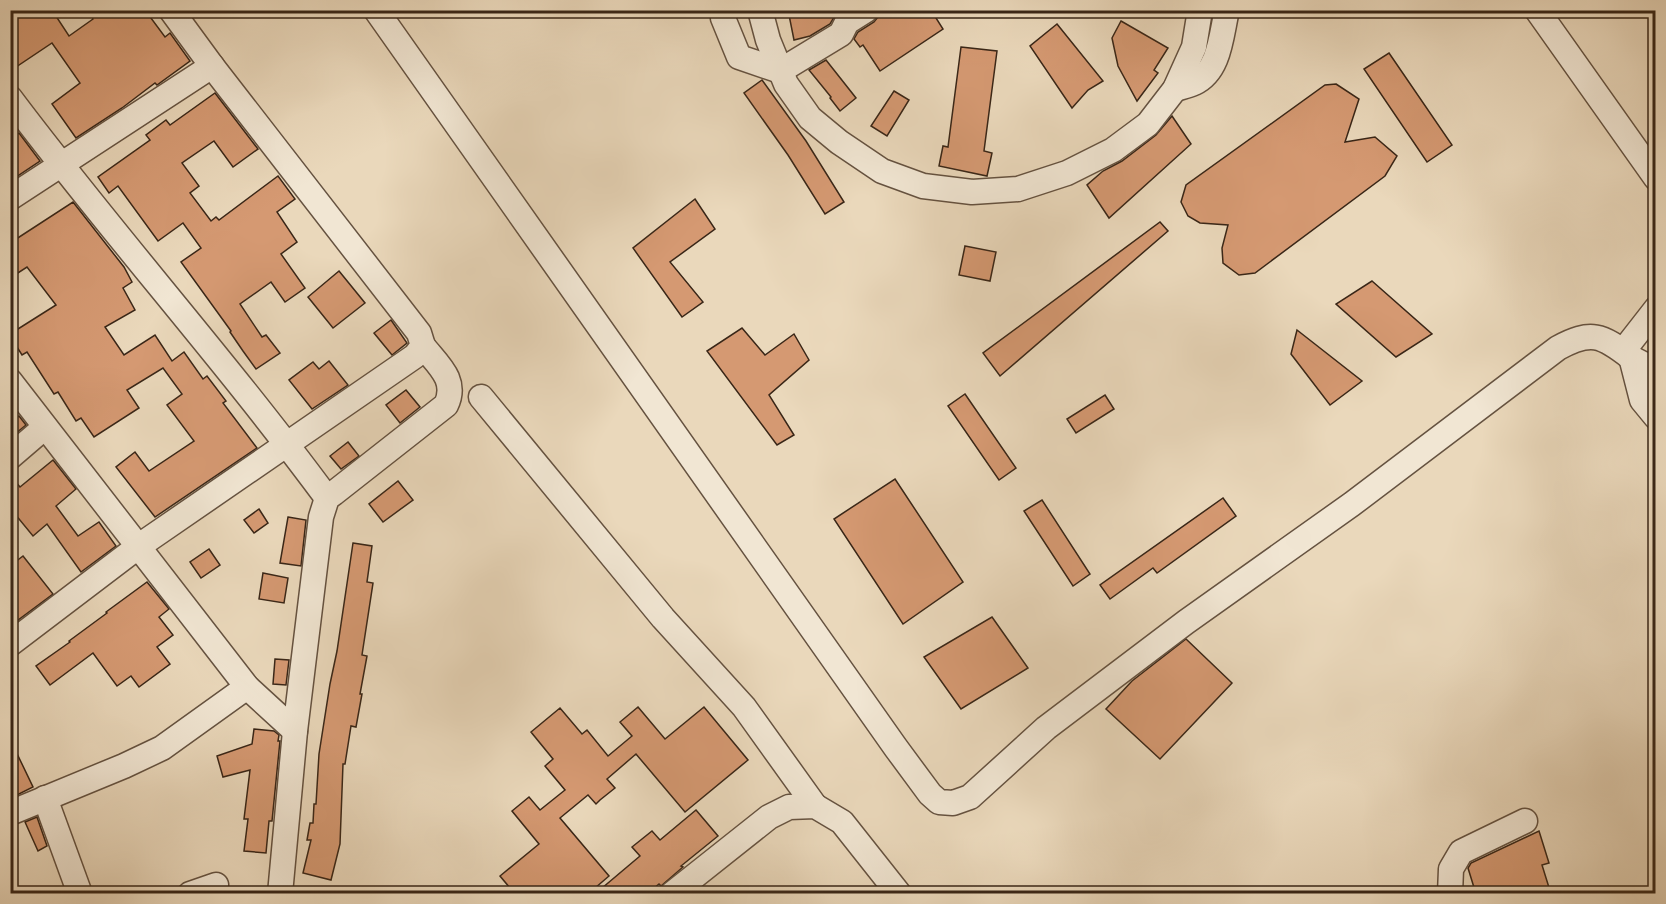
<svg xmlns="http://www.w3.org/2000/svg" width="1666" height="904" font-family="'IM FELL English',serif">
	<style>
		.building { fill: #d59972; stroke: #392617; stroke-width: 1.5 }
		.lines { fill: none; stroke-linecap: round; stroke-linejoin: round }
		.minor-casing { stroke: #655240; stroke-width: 27 }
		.minor { stroke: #f1e6d3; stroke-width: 24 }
	</style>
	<rect width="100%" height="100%" fill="#ead8bb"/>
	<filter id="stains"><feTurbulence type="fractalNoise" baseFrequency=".00333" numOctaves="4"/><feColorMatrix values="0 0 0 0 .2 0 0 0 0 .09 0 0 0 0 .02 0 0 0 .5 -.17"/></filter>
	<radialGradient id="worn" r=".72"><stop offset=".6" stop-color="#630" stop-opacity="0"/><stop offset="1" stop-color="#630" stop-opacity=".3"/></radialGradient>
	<!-- building -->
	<g class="building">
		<polygon points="10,10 52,10 69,36 93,19 92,16 100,10 145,10 165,37 170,33 190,61 157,85 155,83 122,108 76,138 52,104 80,83 52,43 16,67 10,59"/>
		<polygon points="788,10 835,10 836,14 830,24 810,36 794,40"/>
		<polygon points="880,10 931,10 943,29 880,71 863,45 860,47 854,39 858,32 874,22 878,17"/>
		<polygon points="1121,21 1168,48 1154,70 1158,73 1137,101 1118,66 1112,38"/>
		<polygon points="1057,24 1103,81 1088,90 1072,108 1030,46"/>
		<polygon points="961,47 997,51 984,151 992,153 987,176 939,166 943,146 948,147"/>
		<polygon points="1389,53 1452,145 1427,162 1364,69"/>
		<polygon points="826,60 856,98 840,111 830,98 831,97 809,70"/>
		<polygon points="762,80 806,141 844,202 825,214 788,155 744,93"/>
		<polygon points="1336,84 1359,99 1345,142 1375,137 1397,156 1385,176 1255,273 1239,275 1223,263 1222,248 1228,225 1200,223 1188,216 1181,202 1186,185 1325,85"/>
		<polygon points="894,91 909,100 887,136 871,126"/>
		<polygon points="215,93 258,149 233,167 214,141 182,163 199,186 190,193 211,221 216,217 219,220 278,176 295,199 277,212 297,242 281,254 305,288 285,302 271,282 240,304 262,337 266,335 280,353 256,369 243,351 230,332 231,331 181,262 201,248 183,223 158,241 118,186 109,193 98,177 150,140 146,135 166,120 170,125"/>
		<polygon points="1172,116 1191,144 1109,218 1087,185 1103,171 1122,161 1156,135"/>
		<polygon points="19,133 40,161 10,181 10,140"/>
		<polygon points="695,199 715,229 670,262 703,302 682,317 633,248"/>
		<polygon points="73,202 124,267 132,282 123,288 135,310 105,327 124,355 155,335 172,361 184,352 203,379 207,376 226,401 223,403 257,448 155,517 116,467 135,452 149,471 194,441 167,405 182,394 163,368 127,390 139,408 94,437 81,418 76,421 58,392 54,394 27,352 22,355 10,336 10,334 56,305 27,267 10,278 10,243"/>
		<polygon points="1160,222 1168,231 1000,376 983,353"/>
		<polygon points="965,246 996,252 990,281 959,275"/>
		<polygon points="339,271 365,303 333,328 308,297"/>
		<polygon points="1372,281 1432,334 1396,357 1336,304"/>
		<polygon points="391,320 407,343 392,355 374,333"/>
		<polygon points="742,328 765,355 794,334 809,360 769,395 794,435 777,445 707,351"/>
		<polygon points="1297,330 1362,381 1330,405 1291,354"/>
		<polygon points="329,361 348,385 312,409 289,380 313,362 319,369"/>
		<polygon points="406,390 420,407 400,423 386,405"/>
		<polygon points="965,394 1016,468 999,480 948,406"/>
		<polygon points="1105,395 1114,409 1076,433 1067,419"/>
		<polygon points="19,416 26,425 10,438 10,421"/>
		<polygon points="348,442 359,456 341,469 330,456"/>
		<polygon points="53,460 76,489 56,506 78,536 99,522 116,546 81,572 47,524 33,536 10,508 10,475 20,487"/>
		<polygon points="895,479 963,582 903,624 834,519"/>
		<polygon points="398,481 413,500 383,522 369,504"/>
		<polygon points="1223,498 1236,516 1157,573 1153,568 1110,599 1100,585"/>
		<polygon points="1042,500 1090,574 1073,586 1024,511"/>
		<polygon points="259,509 268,523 254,533 244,520"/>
		<polygon points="288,517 306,520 301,566 280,563"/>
		<polygon points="353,543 372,546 367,582 373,583 362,655 367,656 360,694 362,694 356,727 351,726 345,764 343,764 340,844 331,880 303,873 311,840 307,840 310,823 313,823 314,804 316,804 319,754 330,684 337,651"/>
		<polygon points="209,549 220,565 201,578 190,562"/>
		<polygon points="23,556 53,594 10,626 10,566"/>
		<polygon points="263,573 288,578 284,603 259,599"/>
		<polygon points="147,582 169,609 159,617 173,635 157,647 170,664 139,687 131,676 117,686 93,653 50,685 36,666 70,642 69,641 107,613 106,612"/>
		<polygon points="992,617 1028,668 961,709 924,657"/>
		<polygon points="1186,639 1232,683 1160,759 1106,709 1132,681"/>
		<polygon points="275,659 289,660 286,685 273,684"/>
		<polygon points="638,707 665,739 704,707 748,760 685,812 636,754 607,779 615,788 600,800 596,804 588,795 560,818 609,876 588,894 515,894 500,876 539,844 512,811 529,797 540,810 565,790 545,766 553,759 531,732 560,708 582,734 587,730 608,756 632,736 620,722"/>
		<polygon points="254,729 274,731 279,735 278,741 280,741 272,821 269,821 266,853 244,851 248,819 244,819 250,770 223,777 217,756 252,744"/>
		<polygon points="10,739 33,787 13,797 10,792"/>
		<polygon points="696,810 718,836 681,866 683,867 661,886 659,884 647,894 595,894 640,856 632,847 652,831 660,840"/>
		<polygon points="37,817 47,846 38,851 25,822"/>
		<polygon points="1539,831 1549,863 1542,865 1551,894 1476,894 1468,868 1471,863"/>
	</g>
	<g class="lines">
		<!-- minor casing -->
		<g class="minor-casing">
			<g id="minor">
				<path d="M376,10l520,738 34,46 9,8 14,1 17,-6 76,-69 140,-106 166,-118 206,-156c33,-18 44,-13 72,9 8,5 17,9 26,13"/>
				<polyline points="722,10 723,18 739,57 780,71 841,34 847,22 866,10"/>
				<polyline points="760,10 768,40 786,84 810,118 839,142 882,171 923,186 972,192 1018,189 1067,173 1113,150 1148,124 1175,89 1194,47 1200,10"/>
				<polyline points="1537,10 1656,178"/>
				<path d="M1175,89c6,-2 13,-3 19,-6 26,-12 27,-48 33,-73"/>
				<path d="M10,98c102,136 216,263 317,400"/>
				<polyline points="10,198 212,66"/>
				<polyline points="1624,350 1656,309"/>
				<polyline points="1631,357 1642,400 1656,417"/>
				<polyline points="10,381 247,687 295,731"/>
				<polyline points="481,397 663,618 744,707 815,806"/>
				<polyline points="10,457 45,427"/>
				<polyline points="10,644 139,546 415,356 423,346 419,333 212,66 171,10"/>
				<polyline points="45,798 80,894"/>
				<polyline points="10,813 124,766 162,748 247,687"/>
				<polyline points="190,894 216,885"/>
				<path d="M280,894l15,-163 26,-214 6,-19 7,-5 112,-88c12,-25 -8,-40 -23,-59"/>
				<polyline points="672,894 769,817 789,807 815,806 842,822 899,894"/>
				<polyline points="1450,894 1451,869 1461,852 1525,821"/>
			</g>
		</g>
		<!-- minor -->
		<use href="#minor" class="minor"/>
	</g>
	<!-- margin -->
	<rect width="1666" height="904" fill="none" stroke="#ead8bb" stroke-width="36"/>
	<rect x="12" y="12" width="1642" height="880" fill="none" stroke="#392617" stroke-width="3"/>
	<rect x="18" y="18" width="1630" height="868" fill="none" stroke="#392617" stroke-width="1.5"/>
	<rect width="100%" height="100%" filter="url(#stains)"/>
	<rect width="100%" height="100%" fill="url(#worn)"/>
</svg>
